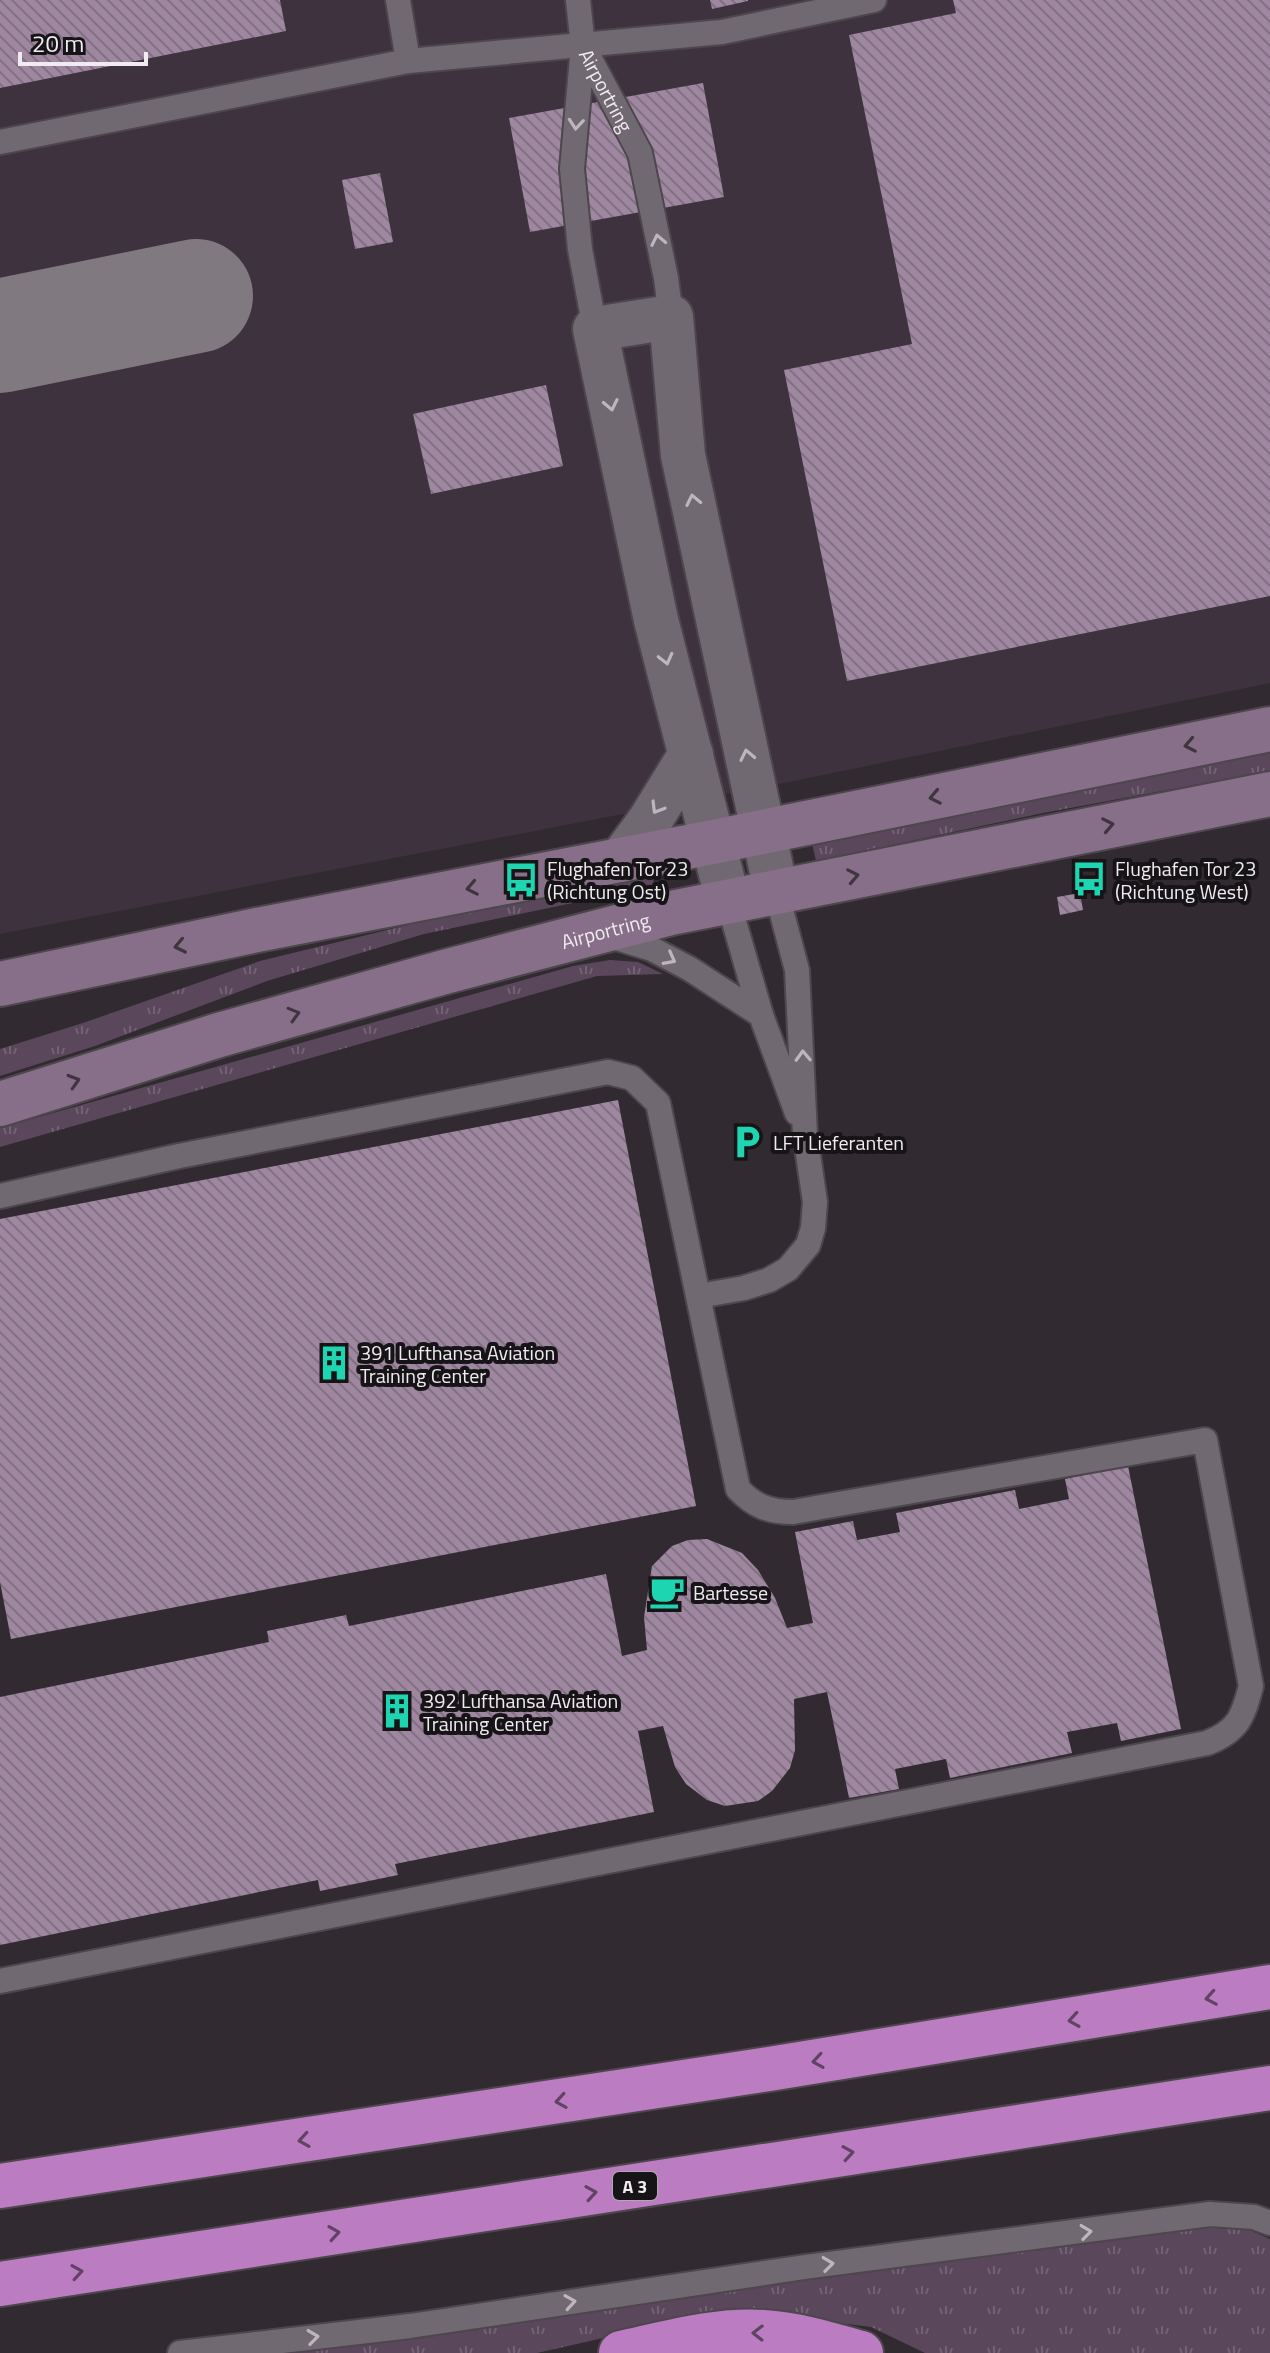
<svg xmlns="http://www.w3.org/2000/svg" width="1270" height="2353" font-family="'Titillium Web',sans-serif">
	<style>
		.built { fill: #3d323e }
		.grass { fill: url(#grass-tufts) }
		.lines { fill: none; stroke-linecap: round; stroke-linejoin: round }
		.taxiway { stroke: #807a80; stroke-width: 114 }
		.building { fill: url(#building-back-hatch) }
		.lane-casing { stroke: #4d464d; stroke-width: 28 }
		.street-casing { stroke: #4d464d; stroke-width: 48 }
		.secondary-casing { stroke: #4d464d; stroke-width: 48 }
		.highway-casing { stroke: #4d464d; stroke-width: 48 }
		.lane { stroke: #716971; stroke-width: 24 }
		.street { stroke: #716971; stroke-width: 44 }
		.secondary { stroke: #886f89; stroke-width: 44 }
		.highway { stroke: #bc7cc2; stroke-width: 44 }
		.oneway { stroke: #bdb7bd }
		.oneway2 { stroke: #3f343f }
		.oneway3 { stroke: #614364 }
		.labels { text-anchor: middle; dominant-baseline: central; stroke-width: 8; stroke-linejoin: round; paint-order: stroke }
		.shield { fill: #171417; stroke: #afaaaf; stroke-width: 2 }
		.shield-label { font-size: 18px; font-weight: bold; fill: #f0ebf0 }
		.street-label { font-size: 20px; fill: #f0ebf0; stroke: #171417 }
		.poi-label { font-size: 20px; fill: #f0ebf0; stroke: #171417; text-anchor: start }
	</style>
	<defs>
		<pattern id="grass-tufts" width="24" height="20" patternUnits="userSpaceOnUse" patternTransform="scale(2)"><rect width="24" height="20" fill="#5a475b"/><path d="M3 7l-1-3M5 7V3M7 7l1-3M15 17l-1-3M17 17v-4M19 17l1-3" fill="none" stroke="#726273"/></pattern>
		<pattern id="building-back-hatch" width="6" height="6" patternUnits="userSpaceOnUse" patternTransform="scale(2)"><rect width="6" height="6" fill="#9f86a1"/><path d="M-1 5l2 2M0 0l6 6M5-1l2 2" fill="none" stroke="#817082"/></pattern>
	</defs>
	<rect width="100%" height="100%" fill="#312a31"/>
	<!-- built -->
	<polygon class="built" points="0,0 1270,0 1270,683 789,782 0,934"/>
	<!-- grass -->
	<g class="grass">
		<polygon points="1270,750 1270,771 1043,813 816,861 812,843"/>
		<polygon points="653,875 654,886 424,934 267,981 95,1046 0,1076 0,1049 86,1022 260,961 420,922"/>
		<polygon points="610,960 638,962 663,974 597,976 0,1147 0,1128 573,966"/>
		<polygon points="1197,2227 1243,2227 1270,2239 1270,2353 925,2353 871,2327 731,2309 537,2353 269,2353"/>
	</g>
	<g class="lines">
		<!-- taxiway -->
		<polyline class="taxiway" points="0,336 196,296"/>
	</g>
	<!-- building -->
	<g class="building">
		<polygon points="0,0 280,0 286,31 0,88"/>
		<polygon points="710,0 748,0 748,1 712,9"/>
		<polygon points="953,0 1270,0 1270,596 847,681 784,370 912,344 849,35 956,13"/>
		<polygon points="703,83 724,197 530,232 509,118"/>
		<polygon points="380,173 393,242 355,249 342,180"/>
		<polygon points="546,385 563,466 431,494 413,414"/>
		<polygon points="1080,893 1083,910 1060,915 1057,897"/>
		<polygon points="618,1100 696,1506 11,1639 0,1582 0,1219"/>
		<polygon points="1128,1466 1181,1729 1121,1741 1117,1723 1067,1732 1072,1753 950,1778 946,1759 895,1769 899,1789 849,1798 827,1692 794,1699 795,1750 790,1768 772,1791 758,1801 725,1806 707,1800 686,1784 675,1767 663,1726 638,1731 654,1812 395,1864 398,1875 320,1891 318,1880 0,1945 0,1697 269,1642 267,1631 346,1615 349,1626 606,1574 622,1656 647,1650 644,1617 652,1566 672,1546 688,1540 707,1539 742,1553 758,1570 775,1598 787,1628 813,1623 795,1532 853,1521 857,1540 900,1532 896,1513 1015,1490 1019,1509 1069,1499 1065,1479"/>
	</g>
	<g class="lines">
		<!-- lane casing -->
		<g class="lane-casing">
			<g id="lane">
				<polyline points="398,0 408,61"/>
				<polyline points="578,0 583,46 572,169 580,249 595,329"/>
				<path id="s1" d="M583,46l57,107 26,125 5,39"/>
				<polyline points="0,142 408,61 722,32 874,0"/>
				<polyline points="728,901 761,1015 797,1113"/>
				<polyline points="607,935 652,949 690,969 761,1015"/>
				<path d="M0,1196l179,-40 429,-84 24,6 26,25 80,386c16,17 31,23 55,23l412,-72 46,246c-8,31 -13,45 -44,57l-1207,238"/>
				<polyline points="699,1296 744,1288 769,1280 788,1269 808,1245 813,1228 815,1202 805,1134 797,970 776,891"/>
				<polyline points="180,2353 410,2326 805,2267 1210,2214 1254,2217 1270,2223"/>
			</g>
		</g>
		<!-- street casing -->
		<g class="street-casing">
			<g id="street">
				<polyline points="621,860 649,822 691,754"/>
				<polyline points="728,901 656,620 595,329 671,317 683,455 776,891"/>
			</g>
		</g>
		<!-- secondary casing -->
		<g class="secondary-casing">
			<g id="secondary">
				<polyline points="0,984 257,930 713,842 1270,729"/>
				<path id="s2" d="M0,1104l219,-69 229,-64 223,-58 599,-119"/>
			</g>
		</g>
		<!-- highway casing -->
		<g class="highway-casing">
			<g id="highway">
				<polyline points="0,2186 769,2069 1270,1987"/>
				<polyline points="0,2284 1270,2088"/>
				<path d="M621,2353c46,-10 95,-24 142,-21 34,2 66,12 98,21"/>
			</g>
		</g>
		<!-- lane -->
		<use href="#lane" class="lane"/>
		<!-- street -->
		<use href="#street" class="street"/>
		<!-- secondary -->
		<use href="#secondary" class="secondary"/>
		<!-- highway -->
		<use href="#highway" class="highway"/>
	</g>
	<!-- one-way arrows -->
	<defs><path id="oneway-chevron" d="M-2-3.5L2.5 0L-2 3.5" fill="none" stroke-width="1.6" stroke-linecap="round" stroke-linejoin="round" transform="scale(2)"/></defs>
	<g class="oneway">
		<use href="#oneway-chevron" transform="translate(576 124) rotate(95)"/>
		<use href="#oneway-chevron" transform="translate(658 240) rotate(-102)"/>
		<use href="#oneway-chevron" transform="translate(611 405) rotate(78)"/>
		<use href="#oneway-chevron" transform="translate(693 500) rotate(-102)"/>
		<use href="#oneway-chevron" transform="translate(666 659) rotate(76)"/>
		<use href="#oneway-chevron" transform="translate(747 755) rotate(-102)"/>
		<use href="#oneway-chevron" transform="translate(657 808) rotate(121)"/>
		<use href="#oneway-chevron" transform="translate(670 959) rotate(28)"/>
		<use href="#oneway-chevron" transform="translate(803 1056) rotate(-92)"/>
		<use href="#oneway-chevron" transform="translate(1086 2232) rotate(-7)"/>
		<use href="#oneway-chevron" transform="translate(828 2264) rotate(-7)"/>
		<use href="#oneway-chevron" transform="translate(570 2302) rotate(-9)"/>
		<use href="#oneway-chevron" transform="translate(313 2337) rotate(-7)"/>
	</g>
	<g class="oneway2">
		<use href="#oneway-chevron" transform="translate(1190 745) rotate(169)"/>
		<use href="#oneway-chevron" transform="translate(935 797) rotate(169)"/>
		<use href="#oneway-chevron" transform="translate(1108 825) rotate(-11)"/>
		<use href="#oneway-chevron" transform="translate(853 876) rotate(-11)"/>
		<use href="#oneway-chevron" transform="translate(472 888) rotate(169)"/>
		<use href="#oneway-chevron" transform="translate(180 946) rotate(168)"/>
		<use href="#oneway-chevron" transform="translate(294 1014) rotate(-16)"/>
		<use href="#oneway-chevron" transform="translate(74 1081) rotate(-17)"/>
	</g>
	<g class="oneway3">
		<use href="#oneway-chevron" transform="translate(1211 1998) rotate(170)"/>
		<use href="#oneway-chevron" transform="translate(1074 2020) rotate(171)"/>
		<use href="#oneway-chevron" transform="translate(818 2061) rotate(171)"/>
		<use href="#oneway-chevron" transform="translate(561 2101) rotate(171)"/>
		<use href="#oneway-chevron" transform="translate(304 2140) rotate(171)"/>
		<use href="#oneway-chevron" transform="translate(848 2153) rotate(-9)"/>
		<use href="#oneway-chevron" transform="translate(591 2193) rotate(-9)"/>
		<use href="#oneway-chevron" transform="translate(334 2233) rotate(-9)"/>
		<use href="#oneway-chevron" transform="translate(77 2272) rotate(-9)"/>
		<use href="#oneway-chevron" transform="translate(758 2333) rotate(-179)"/>
	</g>
	<!-- icons -->
	<defs>
		<g id="bus-bare" transform="scale(2.76)"><path d="M-5-6H5V4H4V6H2V4H-2V6H-4V4H-5ZM-3.5-4V0h7V-4ZM-3.5 1.2v1.5H-2V1.2ZM2 1.2v1.5H3.5V1.2Z" fill="#1ed5b1" stroke="#171417" stroke-width="2.5" paint-order="stroke"/></g>
		<g id="parking-bare" transform="scale(2.76)"><path d="M-3.5-5.5H1a3.5 3.5 0 0 1 0 7H-1V5.5H-3.5ZM-1-3.4V-.6H.8a1.4 1.4 0 0 0 0-2.8Z" fill="#1ed5b1" stroke="#171417" stroke-width="2.5" paint-order="stroke"/></g>
		<g id="building-bare" transform="scale(2.76)"><path d="M-4-6H4V6H1V3H-1V6H-4ZM-2.5-4.3h1.7v1.8h-1.7ZM.8-4.3h1.7v1.8H.8ZM-2.5-1h1.7V.8h-1.7ZM.8-1h1.7V.8H.8Z" fill="#1ed5b1" stroke="#171417" stroke-width="2.5" paint-order="stroke"/></g>
		<g id="cafe-bare" transform="scale(2.76)"><path d="M-5.5-4.5H6V0H3Q3 3.5 0 3.5H-2.5Q-5.5 3.5-5.5 0ZM3-3.2v2h1.7v-2ZM-6 4.5H4V6H-6Z" fill="#1ed5b1" stroke="#171417" stroke-width="2.5" paint-order="stroke"/></g>
	</defs>
	<g fill-rule="evenodd">
		<use href="#bus-bare" x="1089" y="879"/>
		<use href="#bus-bare" x="521" y="880"/>
		<use href="#parking-bare" x="747" y="1142"/>
		<use href="#building-bare" x="334" y="1363"/>
		<use href="#cafe-bare" x="667" y="1592"/>
		<use href="#building-bare" x="397" y="1711"/>
	</g>
	<g class="labels">
		<!-- shield labels -->
		<rect class="shield" x="613" y="2172" width="44" height="28" rx="6"/>
		<g class="shield-label">
			<text x="635" y="2186">A 3</text>
		</g>
		<!-- street labels -->
		<g class="street-label">
			<text stroke="none"><textPath href="#s1" startOffset="50">Airportring</textPath></text>
			<text stroke="none"><textPath href="#s2" startOffset="630">Airportring</textPath></text>
		</g>
		<!-- poi labels -->
		<g class="poi-label">
			<text x="547" y="868">Flughafen Tor 23<tspan x="547" dy="23">(Richtung Ost)</tspan></text>
			<text x="1115" y="868">Flughafen Tor 23<tspan x="1115" dy="23">(Richtung West)</tspan></text>
			<text x="773" y="1142">LFT Lieferanten</text>
			<text x="360" y="1352">391 Lufthansa Aviation<tspan x="360" dy="23">Training Center</tspan></text>
			<text x="693" y="1592">Bartesse</text>
			<text x="423" y="1700">392 Lufthansa Aviation<tspan x="423" dy="23">Training Center</tspan></text>
		</g>
	</g>
	<!-- scale -->
	<path d="M20 52v12h126v-12" fill="none" stroke="#f0ebf0" stroke-width="4"/>
	<text x="32" y="52" font-size="24" fill="#f0ebf0" stroke="#171417" stroke-width="6" paint-order="stroke">20 m</text>
</svg>
